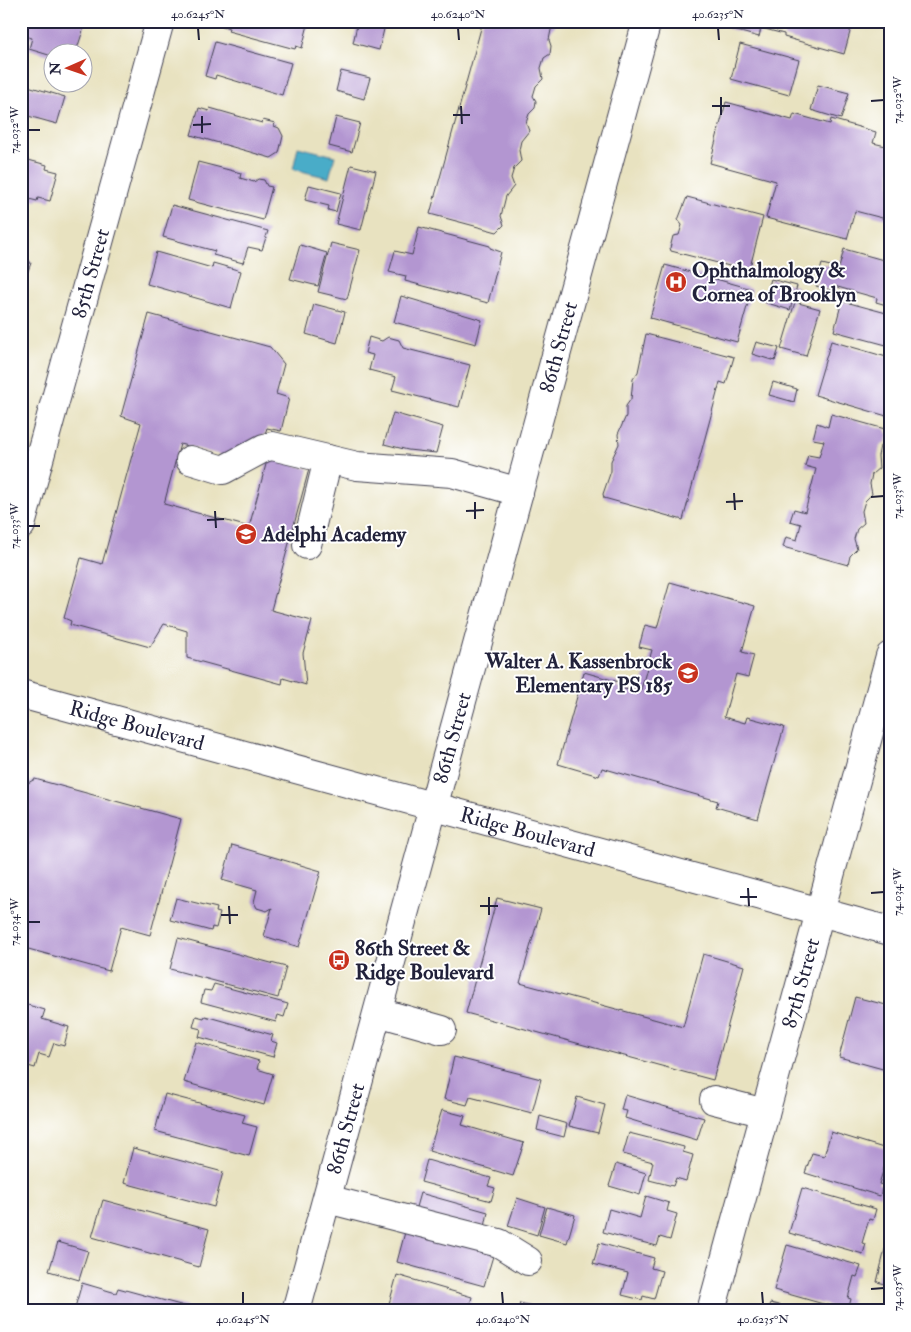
<svg xmlns="http://www.w3.org/2000/svg" width="911" height="1332" font-family="'IM FELL Double Pica',serif">
	<style>
		.water { fill: #48acc8; stroke: #356782 }
		.building { fill: #b396d1 }
		.lines { fill: none; stroke-linecap: round; stroke-linejoin: round }
		.minor-casing { stroke: #403f4f; stroke-width: 30 }
		.major-casing { stroke: #403f4f; stroke-width: 30 }
		.minor { stroke: #fff; stroke-width: 28 }
		.major { stroke: #fff; stroke-width: 28 }
		.ticks { fill: none; stroke: #22223b; stroke-width: 2 }
		.labels { text-anchor: middle; dominant-baseline: central; stroke-width: 4; stroke-linejoin: round; paint-order: stroke }
		.poi-label { font-size: 21px; font-weight: bold; fill: #22223b; stroke: #fff; text-anchor: start }
		.street-label { font-size: 21px; fill: #22223b; stroke: #fff }
		.neatline { fill: none; stroke: #22223b; stroke-width: 2 }
		.ticks-label { font-size: 12px; text-anchor: middle; fill: #22223b }
	</style>
	<rect width="100%" height="100%" fill="#fff"/>
	<filter id="ink" filterUnits="userSpaceOnUse"><feTurbulence type="fractalNoise" baseFrequency=".02" numOctaves="2"/><feDisplacementMap in="SourceGraphic" scale="10" xChannelSelector="R" yChannelSelector="G"/><feConvolveMatrix kernelMatrix="1 2 1 2 8 2 1 2 1" color-interpolation-filters="sRGB"/></filter>
	<filter id="wash" filterUnits="userSpaceOnUse"><feTurbulence type="fractalNoise" baseFrequency=".0096" numOctaves="4" result="noise"/><feDisplacementMap in="SourceGraphic" scale="20" xChannelSelector="R" yChannelSelector="G"/><feGaussianBlur stdDeviation="1.12" result="paint"/><feColorMatrix in="noise" values="0 0 0 0 0 0 0 0 0 0 0 0 0 0 0 0 0 1.4 0 .05"/><feComposite in="paint" operator="in"/></filter>
	<g filter="url(#wash)">
		<rect width="100%" height="100%" fill="#e8e2c0"/>
		<!-- water -->
		<polygon class="water" points="298,147 335,156 329,178 293,169"/>
		<g id="blocks">
			<!-- building -->
			<g class="building">
				<polygon points="21,21 86,21 76,52 52,52 52,56 29,49 32,38 21,35"/>
				<polygon points="220,21 309,21 302,48 296,46 295,49 228,31 229,28 219,25"/>
				<polygon points="358,21 386,21 379,50 353,43"/>
				<polygon points="483,21 559,21 551,30 549,40 551,46 550,54 544,58 541,68 543,79 536,86 533,96 536,101 535,108 529,114 526,123 529,131 521,141 519,150 521,161 514,168 511,178 514,186 506,196 501,216 504,225 497,232 430,214"/>
				<polygon points="728,21 853,21 844,54 784,37 784,34 761,28 759,37 726,28"/>
				<polygon points="215,42 291,63 282,95 216,75 215,79 205,76"/>
				<polygon points="740,44 799,60 789,95 731,79"/>
				<polygon points="341,71 370,78 364,99 336,91"/>
				<polygon points="21,84 65,97 57,124 21,114"/>
				<polygon points="818,85 849,93 841,119 811,110"/>
				<polygon points="726,102 792,120 794,114 830,124 831,119 876,132 873,143 890,147 890,220 855,211 847,239 766,218 776,181 710,163"/>
				<polygon points="199,108 209,111 210,108 262,123 263,120 275,123 274,126 279,128 283,136 279,153 271,158 191,135"/>
				<polygon points="336,117 360,123 352,152 329,146"/>
				<polygon points="21,158 47,165 46,169 58,172 50,201 38,198 37,201 21,197"/>
				<polygon points="198,162 241,173 240,178 254,182 258,179 264,180 267,186 272,187 263,220 188,200"/>
				<polygon points="351,165 376,171 361,230 336,224"/>
				<polygon points="309,185 341,193 336,212 328,210 329,206 305,200"/>
				<polygon points="687,197 763,217 749,271 671,251 670,248 673,236 679,235 682,225 678,220"/>
				<polygon points="172,205 268,231 262,250 248,247 243,263 213,255 215,251 163,237"/>
				<polygon points="419,227 490,246 490,248 501,252 488,303 405,281 406,276 389,272 395,251 412,255"/>
				<polygon points="21,228 26,229 22,246 21,246"/>
				<polygon points="331,243 360,250 347,299 318,292"/>
				<polygon points="300,245 327,253 318,286 290,279"/>
				<polygon points="844,249 887,261 890,257 890,306 876,302 877,298 834,286 833,291 816,286 822,264 839,268"/>
				<polygon points="156,252 212,268 213,263 241,271 231,308 147,284"/>
				<polygon points="21,253 24,254 31,263 25,279 21,281"/>
				<polygon points="665,265 752,289 737,342 650,318"/>
				<polygon points="771,279 797,286 790,310 764,302"/>
				<polygon points="401,296 482,320 476,344 394,322"/>
				<polygon points="842,301 890,314 890,346 834,331"/>
				<polygon points="795,302 820,309 806,356 781,349"/>
				<polygon points="314,304 345,312 337,343 306,334"/>
				<polygon points="149,314 270,347 284,364 276,394 289,398 281,431 267,428 265,434 228,457 180,444 164,504 249,527 268,457 309,469 271,610 312,621 303,653 306,685 283,678 282,684 187,658 187,631 164,624 150,647 70,625 71,621 64,618 81,558 102,564 141,423 121,416"/>
				<polygon points="646,334 734,357 726,384 720,382 683,520 604,498 603,494 611,471 611,461 619,444 618,434 626,416 626,406 631,399 633,379 638,372"/>
				<polygon points="369,337 382,341 388,337 399,340 403,348 470,365 459,407 392,390 396,377 369,370 373,355 365,353"/>
				<polygon points="831,341 890,358 890,417 815,395"/>
				<polygon points="756,342 779,348 775,361 752,354"/>
				<polygon points="773,382 797,389 794,402 769,395"/>
				<polygon points="393,413 443,427 436,453 408,450 384,444"/>
				<polygon points="831,414 885,429 888,435 886,442 880,446 878,456 879,468 872,474 870,484 872,494 865,501 862,511 864,523 857,529 854,539 857,549 850,556 848,565 783,547 786,537 797,540 801,524 790,521 794,509 805,512 816,469 805,466 808,455 819,457 824,441 813,439 817,423 828,427"/>
				<polygon points="670,582 755,606 742,652 754,655 748,677 736,674 724,717 745,723 747,717 784,727 758,819 716,807 718,801 602,768 599,776 558,764 584,672 619,682 617,687 640,693 652,650 639,647 645,625 657,628"/>
				<polygon points="35,779 181,819 150,935 121,927 109,971 21,947 21,787"/>
				<polygon points="232,845 321,871 299,947 264,936 272,908 267,911 257,908 254,902 257,890 222,880"/>
				<polygon points="176,898 217,908 216,912 220,913 216,928 212,927 211,931 170,920"/>
				<polygon points="497,898 541,909 520,983 683,1027 703,954 744,966 713,1080 466,1013"/>
				<polygon points="178,938 286,967 278,998 170,969"/>
				<polygon points="214,984 288,1004 284,1017 278,1015 276,1022 201,1002 204,990 211,991"/>
				<polygon points="855,997 890,1006 890,1071 839,1057"/>
				<polygon points="21,1003 45,1010 42,1019 69,1027 64,1046 54,1043 49,1057 39,1054 35,1068 21,1064"/>
				<polygon points="196,1016 204,1018 205,1016 273,1035 271,1041 277,1043 273,1057 199,1037 201,1029 193,1027"/>
				<polygon points="196,1042 259,1061 257,1069 273,1074 264,1105 184,1082"/>
				<polygon points="454,1057 541,1079 532,1113 470,1097 467,1105 444,1099"/>
				<polygon points="165,1094 245,1115 242,1123 257,1127 249,1156 155,1131"/>
				<polygon points="625,1095 704,1118 697,1140 625,1118 627,1111 621,1110"/>
				<polygon points="577,1097 605,1105 598,1133 569,1126"/>
				<polygon points="442,1110 465,1116 462,1125 524,1143 513,1176 429,1151"/>
				<polygon points="540,1116 567,1124 564,1137 537,1130"/>
				<polygon points="831,1132 890,1150 888,1165 885,1165 879,1184 883,1185 880,1196 805,1173 812,1153 824,1156"/>
				<polygon points="629,1133 684,1147 683,1152 693,1155 686,1181 676,1178 673,1186 649,1180 653,1162 623,1154"/>
				<polygon points="133,1148 223,1172 214,1207 124,1183"/>
				<polygon points="427,1160 491,1178 488,1186 495,1188 491,1201 421,1182"/>
				<polygon points="616,1164 646,1173 640,1195 609,1186"/>
				<polygon points="802,1188 876,1209 873,1220 869,1219 862,1243 866,1244 863,1254 789,1233"/>
				<polygon points="420,1193 488,1212 485,1227 414,1214"/>
				<polygon points="646,1196 669,1203 667,1211 677,1214 670,1240 660,1237 657,1246 603,1232 609,1209 640,1218"/>
				<polygon points="517,1198 545,1207 537,1235 508,1226"/>
				<polygon points="103,1200 209,1229 199,1267 92,1237"/>
				<polygon points="547,1207 575,1215 567,1243 539,1235"/>
				<polygon points="408,1221 496,1246 484,1286 397,1262"/>
				<polygon points="58,1242 88,1251 79,1280 49,1271"/>
				<polygon points="599,1243 654,1258 651,1268 662,1271 654,1299 643,1296 642,1300 622,1295 628,1273 593,1264"/>
				<polygon points="787,1245 861,1266 857,1277 854,1276 848,1298 851,1299 848,1311 774,1290"/>
				<polygon points="885,1249 890,1250 890,1285 877,1282"/>
				<polygon points="397,1275 472,1297 468,1311 387,1311"/>
				<polygon points="82,1283 116,1293 118,1288 195,1309 74,1311"/>
				<polygon points="520,1303 536,1307 545,1311 518,1311"/>
				<polygon points="770,1303 799,1310 799,1311 768,1311"/>
			</g>
		</g>
	</g>
	<g filter="url(#ink)">
		<use href="#blocks" fill-opacity="0" stroke="#403f4f" stroke-width="1"/>
		<g class="lines">
			<!-- minor casing -->
			<g class="minor-casing">
				<g id="minor">
					<polyline points="190,460 223,470 264,448 272,446 357,466 452,473 519,492"/>
					<path id="s1" d="M21,525l139,-504"/>
					<polyline points="307,545 328,459"/>
					<path id="s2" d="M21,694l869,237"/>
					<polyline points="378,1012 442,1030"/>
					<polyline points="714,1100 765,1113"/>
					<polyline points="327,1199 499,1243 528,1261"/>
					<path id="s3" d="M711,1311l179,-655"/>
				</g>
			</g>
			<!-- major casing -->
			<g class="major-casing">
				<g id="major">
					<path id="s4" d="M296,1311l351,-1290"/>
				</g>
			</g>
			<!-- minor -->
			<use href="#minor" class="minor"/>
			<!-- major -->
			<use href="#major" class="major"/>
		</g>
	</g>
	<!-- ticks -->
	<path class="ticks" d="M198,28l1,12M458,28l1,12M718,28l1,12M721,97v18M871,101l13,-1M461,106l1,18M712,106h18M453,115h17M202,116v17M193,125l18,-1M28,130h12M734,493l1,17M871,497l13,-1M475,502v17M726,502l17,-1M215,511l1,17M466,511l18,-1M207,520l17,-1M28,526h12M748,888l1,18M871,893l13,-1M489,897v18M740,897h17M229,906l1,18M480,906h18M221,915h17M28,922h12M871,1289l13,-1M243,1292v12M502,1292l1,12M762,1292l1,12"/>
	<!-- icons -->
	<defs>
		<g id="hospital-disc" transform="scale(1.125)"><circle r="9.5" fill="#c8321e" stroke="#fff"/><path d="M-5-5h3v3.5h4V-5h3V5h-3V1.5h-4V5h-3Z" fill="#fff"/></g>
		<g id="school-disc" transform="scale(1.125)"><circle r="9.5" fill="#c8321e" stroke="#fff"/><path d="M0-5L7-2L0 1L-7-2ZM-4 1L0 2.5L4 1V4Q0 6-4 4Z" fill="#fff"/></g>
		<g id="bus-disc" transform="scale(1.125)"><circle r="9.5" fill="#c8321e" stroke="#fff"/><path d="M-5-6H5V4H4V6H2V4H-2V6H-4V4H-5ZM-3.5-4V0h7V-4ZM-3.5 1.2v1.5H-2V1.2ZM2 1.2v1.5H3.5V1.2Z" fill="#fff"/></g>
	</defs>
	<g fill-rule="evenodd">
		<use href="#hospital-disc" x="676" y="282"/>
		<use href="#school-disc" x="246" y="534"/>
		<use href="#school-disc" x="688" y="673"/>
		<use href="#bus-disc" x="339" y="960"/>
	</g>
	<g class="labels">
		<!-- poi labels -->
		<g class="poi-label">
			<text x="692" y="270">Ophthalmology &amp;<tspan x="692" dy="24">Cornea of Brooklyn</tspan></text>
			<text x="262" y="534">Adelphi Academy</text>
			<text x="672" y="661" text-anchor="end">Walter A. Kassenbrock<tspan x="672" dy="24">Elementary PS 185</tspan></text>
			<text x="355" y="948">86th Street &amp;<tspan x="355" dy="24">Ridge Boulevard</tspan></text>
		</g>
		<!-- street labels -->
		<g class="street-label">
			<text stroke="none"><textPath href="#s1" startOffset="261">85th Street</textPath></text>
			<text stroke="none"><textPath href="#s4" startOffset="999">86th Street</textPath></text>
			<text stroke="none"><textPath href="#s2" startOffset="120">Ridge Boulevard</textPath></text>
			<text stroke="none"><textPath href="#s4" startOffset="594">86th Street</textPath></text>
			<text stroke="none"><textPath href="#s2" startOffset="525">Ridge Boulevard</textPath></text>
			<text stroke="none"><textPath href="#s3" startOffset="340">87th Street</textPath></text>
			<text stroke="none"><textPath href="#s4" startOffset="189">86th Street</textPath></text>
		</g>
	</g>
	<!-- margin -->
	<rect width="911" height="1332" fill="none" stroke="#fff" stroke-width="55"/>
	<!-- north arrow -->
	<g transform="translate(68 68) rotate(268)"><circle r="24" fill="#ffffff" stroke="#a7a7b1"/>
	<path d="M0-4L9 19L0 12L-9 19Z" fill="#c8321e"/>
	<text y="-8" font-size="14" font-weight="bold" text-anchor="middle" fill="#22223b">N</text>
	</g>
	<rect x="28" y="28" width="856" height="1276" class="neatline"/>
	<g class="ticks-label">
		<text x="198" y="18">40.6245°N</text>
		<text x="458" y="18">40.6240°N</text>
		<text x="718" y="18">40.6235°N</text>
		<text transform="translate(897 100) rotate(-90)" y="4">74.032°W</text>
		<text transform="translate(14 130) rotate(-90)" y="4">74.032°W</text>
		<text transform="translate(897 496) rotate(-90)" y="4">74.033°W</text>
		<text transform="translate(14 526) rotate(-90)" y="4">74.033°W</text>
		<text transform="translate(897 892) rotate(-90)" y="4">74.034°W</text>
		<text transform="translate(14 922) rotate(-90)" y="4">74.034°W</text>
		<text transform="translate(897 1288) rotate(-90)" y="4">74.035°W</text>
		<text x="243" y="1323">40.6245°N</text>
		<text x="503" y="1323">40.6240°N</text>
		<text x="763" y="1323">40.6235°N</text>
	</g>
</svg>
